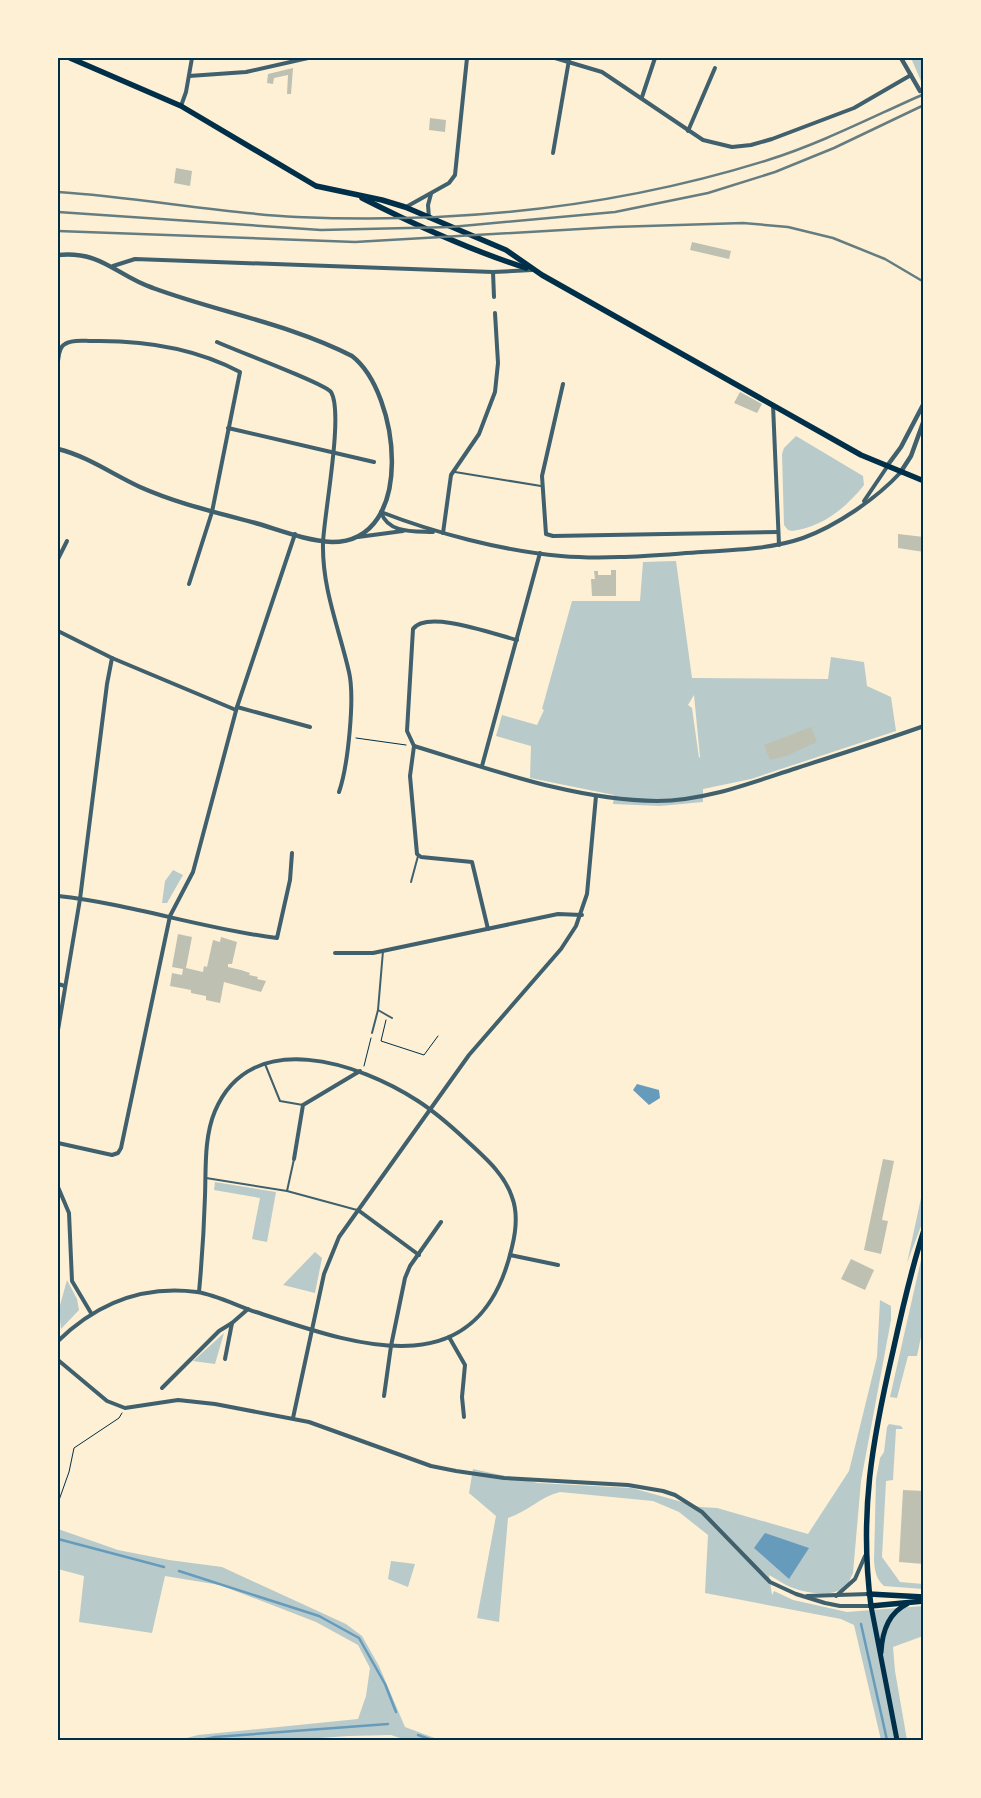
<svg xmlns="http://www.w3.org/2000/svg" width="981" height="1798" font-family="Overpass,sans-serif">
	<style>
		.green { fill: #b9caca; fill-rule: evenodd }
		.water { fill: #669bbc }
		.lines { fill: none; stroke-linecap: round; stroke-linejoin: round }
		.stream { stroke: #669bbc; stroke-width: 2.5 }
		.building { fill: #bec0b2 }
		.path { stroke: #003049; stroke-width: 1 }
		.service { stroke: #3f606c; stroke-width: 2 }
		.minor { stroke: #3f606c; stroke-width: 4 }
		.tertiary { stroke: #3f606c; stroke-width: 4.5 }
		.secondary { stroke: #003049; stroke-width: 5 }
		.primary { stroke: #003049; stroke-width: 5.5 }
		.rail { stroke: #657d81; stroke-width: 2.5 }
		.neatline { fill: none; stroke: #003049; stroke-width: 2 }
	</style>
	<rect width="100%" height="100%" fill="#fdf0d5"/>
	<!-- green -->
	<g class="green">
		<polygon points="911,58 923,58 923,80 921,81"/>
		<path d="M796,436l67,40 1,9c-19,24 -42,42 -72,46l-4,-1 -4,-5 -2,-71 2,-6z"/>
		<path d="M676,561l16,117 136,1 3,-22 33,5 3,24 24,11 5,34 -145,48 -48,10v13l-43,4 -47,-2 1,-9 -84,-17 1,-32 -35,-10 6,-21 35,10 7,-15 -2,-1 30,-108h68l3,-39zM694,695l6,62 -1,1 -7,-50 -4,-3z"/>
		<polygon points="173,870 183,875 167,903 162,903 165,881"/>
		<polygon points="215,1182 276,1192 267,1242 252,1239 260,1198 214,1190"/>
		<polygon points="921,1198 923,1200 923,1221 907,1263"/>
		<polygon points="923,1251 923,1327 917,1356 908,1356 897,1398 890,1397"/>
		<polygon points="315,1252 322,1258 315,1293 283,1285"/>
		<polygon points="67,1280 77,1299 79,1310 61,1329 59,1309"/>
		<path d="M880,1300l11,6v14l-30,161 -8,92c-3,6 -5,13 -11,16 -15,9 -41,3 -56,-4 -6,-3 -11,-7 -17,-10l3,20 2,-4 19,9 54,12 76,-6v30l-30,11 2,24 12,69h-26l-27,-115 -13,-6 -136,-26 3,-58 -29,-23 -26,-11 -93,-9c-20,5 -33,20 -52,26l-9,104 -22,-4 19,-102 -27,-23 4,-24 65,14 94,5 68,19 17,1 91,26 41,-63 28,-114z"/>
		<polygon points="224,1333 215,1364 193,1361"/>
		<path d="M889,1424l12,2 2,3h-7l-3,51 -7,1 -4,76 18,25 23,2v5l-39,-3c-8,-7 -9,-15 -10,-25l2,-82 4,-21 4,-6 3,-25z"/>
		<polygon points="58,1529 118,1550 169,1560 222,1567 346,1624 362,1636 379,1666 405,1727 440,1740 406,1740 391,1735 348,1736 291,1740 179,1740 198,1735 358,1719 366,1696 370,1668 358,1645 316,1622 220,1585 165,1576 152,1633 79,1622 84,1576 58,1569"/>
		<polygon points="391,1561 415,1564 408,1587 388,1579"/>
	</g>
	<!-- water -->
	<g class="water">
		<polygon points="637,1084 659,1090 660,1098 649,1105 633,1090"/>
		<polygon points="765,1533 809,1548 789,1579 754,1548"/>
	</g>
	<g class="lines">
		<!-- stream -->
		<g class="stream">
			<polyline points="58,1539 164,1567"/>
			<polyline points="179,1571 319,1616 359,1638 385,1684 396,1712"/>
			<polyline points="861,1624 887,1740"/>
			<polyline points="418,1735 432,1740"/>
			<polyline points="201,1740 215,1737 388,1724"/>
		</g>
	</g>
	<!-- building -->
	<g class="building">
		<polygon points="293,68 291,94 287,94 288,75 274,78 273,84 267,83 268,74"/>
		<polygon points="430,118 446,120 445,132 429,130"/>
		<polygon points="176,168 192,171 190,186 174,183"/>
		<polygon points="692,242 731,251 729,259 690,250"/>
		<polygon points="740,392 762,404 757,413 734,403"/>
		<polygon points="898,534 924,537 924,552 898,548"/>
		<polygon points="611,570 616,570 616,596 592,596 591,579 595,579 594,571 598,571 598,575 611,575"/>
		<polygon points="811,727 817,742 786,756 770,760 764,745"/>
		<polygon points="178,934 192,937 186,968 203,972 204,966 207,967 213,940 220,942 221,937 237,942 232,964 228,964 228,967 241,970 250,973 249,975 258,977 257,979 266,981 261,992 224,982 220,1003 206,1000 206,996 191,993 191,990 170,986 172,973 182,975 183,969 172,967"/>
		<polygon points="883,1159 894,1161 882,1220 888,1221 881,1254 864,1250"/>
		<polygon points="851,1259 874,1270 865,1290 841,1279"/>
		<polygon points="903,1490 924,1491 924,1564 899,1562"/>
	</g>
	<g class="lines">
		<!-- path -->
		<g class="path">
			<polyline points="356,738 406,745"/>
			<polyline points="386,1020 381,1041 424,1055 438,1036"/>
			<polyline points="364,1066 371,1038"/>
			<polyline points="58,1503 69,1472 74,1448 119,1418 122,1413"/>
		</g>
		<!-- service -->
		<g class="service">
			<polyline points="455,472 541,486"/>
			<polyline points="411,882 418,856"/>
			<polyline points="378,1010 392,1018"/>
			<polyline points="372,1033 378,1010 383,951"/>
			<polyline points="265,1064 280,1101 303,1105"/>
			<polyline points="206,1178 287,1191 357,1210"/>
			<polyline points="287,1191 294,1159"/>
		</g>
		<!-- minor -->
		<g class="minor">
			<polyline points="555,58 602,72 703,140 732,147 751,145 772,139 854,108 911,75"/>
			<polyline points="189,76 246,72 308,58"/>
			<polyline points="642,97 655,58"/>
			<polyline points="181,106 186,92 192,58"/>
			<polyline points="688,131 715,68"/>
			<polyline points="553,153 569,60"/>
			<polyline points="406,207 449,183 455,175 467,58"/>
			<polyline points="429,218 428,205 431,194"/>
			<polyline points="113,266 135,259 493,272 532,270"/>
			<polyline points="493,272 494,297"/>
			<path d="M217,342c17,8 107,41 114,50 13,21 -7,122 -8,151 -1,46 16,85 26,129 6,26 -1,94 -10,120"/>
			<path d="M58,361c1,-6 1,-14 7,-17 7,-5 19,-3 26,-3 51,-1 104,7 149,31l-28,140 -23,72"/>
			<polyline points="563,384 542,476 546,534 553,536 778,532"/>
			<polyline points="773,405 779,545"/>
			<polyline points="228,428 374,462"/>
			<polyline points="864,501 887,467"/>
			<path d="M381,512c54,21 122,39 180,44 46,4 95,-1 141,-4 34,-2 69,-3 101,-14 33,-12 73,-39 97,-65"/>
			<path d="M381,512c7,22 34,19 52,20"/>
			<polyline points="443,533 451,475 479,434 495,392 498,363 495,313"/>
			<polyline points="358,537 403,531"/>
			<polyline points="58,559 67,541"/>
			<polyline points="58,631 112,658 236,710"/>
			<polyline points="237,707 310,727"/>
			<path d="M414,746c79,24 160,54 243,55 48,0 96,-19 140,-33 43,-14 85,-27 127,-42"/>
			<polyline points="414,746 410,776 417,854 421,857 472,862 488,929"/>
			<path d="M414,746l-7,-15 6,-102c14,-20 83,6 104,11"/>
			<polyline points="482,766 540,553"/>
			<path d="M58,896c74,8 145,33 219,42l13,-58 2,-27"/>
			<polyline points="335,953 373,953 558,914 582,915"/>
			<polyline points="58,984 65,986"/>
			<polyline points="58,1030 80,899 107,684 112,658"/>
			<polyline points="58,1143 112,1155 118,1153 121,1148 170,916 193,872 237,707 295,534"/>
			<polyline points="294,1159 303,1105 360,1071"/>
			<polyline points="58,1187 69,1213 72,1281 91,1313"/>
			<polyline points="358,1210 419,1255"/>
			<polyline points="510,1255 558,1265"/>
			<polyline points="449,1337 465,1365 462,1397 464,1417"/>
			<path d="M58,1341c38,-37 85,-56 139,-49 20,3 40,14 59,20 100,33 223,79 256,-65 4,-16 6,-34 0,-50 -8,-24 -28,-40 -46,-57 -15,-14 -31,-28 -48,-39 -58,-38 -167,-75 -203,10 -11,26 -9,57 -10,85 -1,32 -3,64 -6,96"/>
			<polyline points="225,1359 232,1323"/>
			<polyline points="58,1360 107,1401 125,1408 178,1400 215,1404 309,1422 431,1466 456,1471 504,1478 628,1485 663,1491 675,1495 702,1512 770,1582 796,1594 825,1603 840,1606 871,1606"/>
			<polyline points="162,1388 219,1331 232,1323 248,1309"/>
			<polyline points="384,1396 391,1346 405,1278 410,1266 441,1222"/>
			<polyline points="293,1418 324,1274 339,1237 469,1055 561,949 576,926 587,894 596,796"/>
			<polyline points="807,1596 869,1594"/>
			<polyline points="836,1596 855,1579 865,1556"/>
		</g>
		<!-- tertiary -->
		<g class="tertiary">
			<polyline points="901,58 920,91"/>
			<path d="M58,255c45,-4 57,20 95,33 65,24 137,36 199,68 48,37 65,186 -20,186 -24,-1 -50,-11 -73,-18 -40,-11 -81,-20 -119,-37 -28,-13 -53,-31 -82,-38"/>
			<polyline points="887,466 901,447 924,403"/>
			<polyline points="900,473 911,456 924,420"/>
		</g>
		<!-- secondary -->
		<g class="secondary">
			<polyline points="871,1606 897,1740"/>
			<path d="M881,1653c1,-21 7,-40 26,-49"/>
		</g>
		<!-- primary -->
		<g class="primary">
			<polyline points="70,58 181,106 316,186 382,200 405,207 506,250 542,275 861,455 924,481"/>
			<path d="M362,198c53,27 108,52 164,70"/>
			<path d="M924,1230c-13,40 -22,80 -31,121 -21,90 -34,163 -22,255l53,-5"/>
			<polyline points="869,1594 924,1597"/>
		</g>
		<!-- rail -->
		<g class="rail">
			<path d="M58,192c80,5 159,21 239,25 159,7 318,-9 471,-57 54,-17 104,-43 156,-66"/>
			<polyline points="58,212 321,230 451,227 615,212 708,193 775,172 834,148 924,105"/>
			<polyline points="58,231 355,242 614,227 743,223 788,227 833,238 885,259 924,282"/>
		</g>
	</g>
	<!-- border -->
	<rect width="981" height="1798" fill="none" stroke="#fdf0d5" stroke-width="118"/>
	<rect x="59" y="59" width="863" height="1680" class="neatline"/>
</svg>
